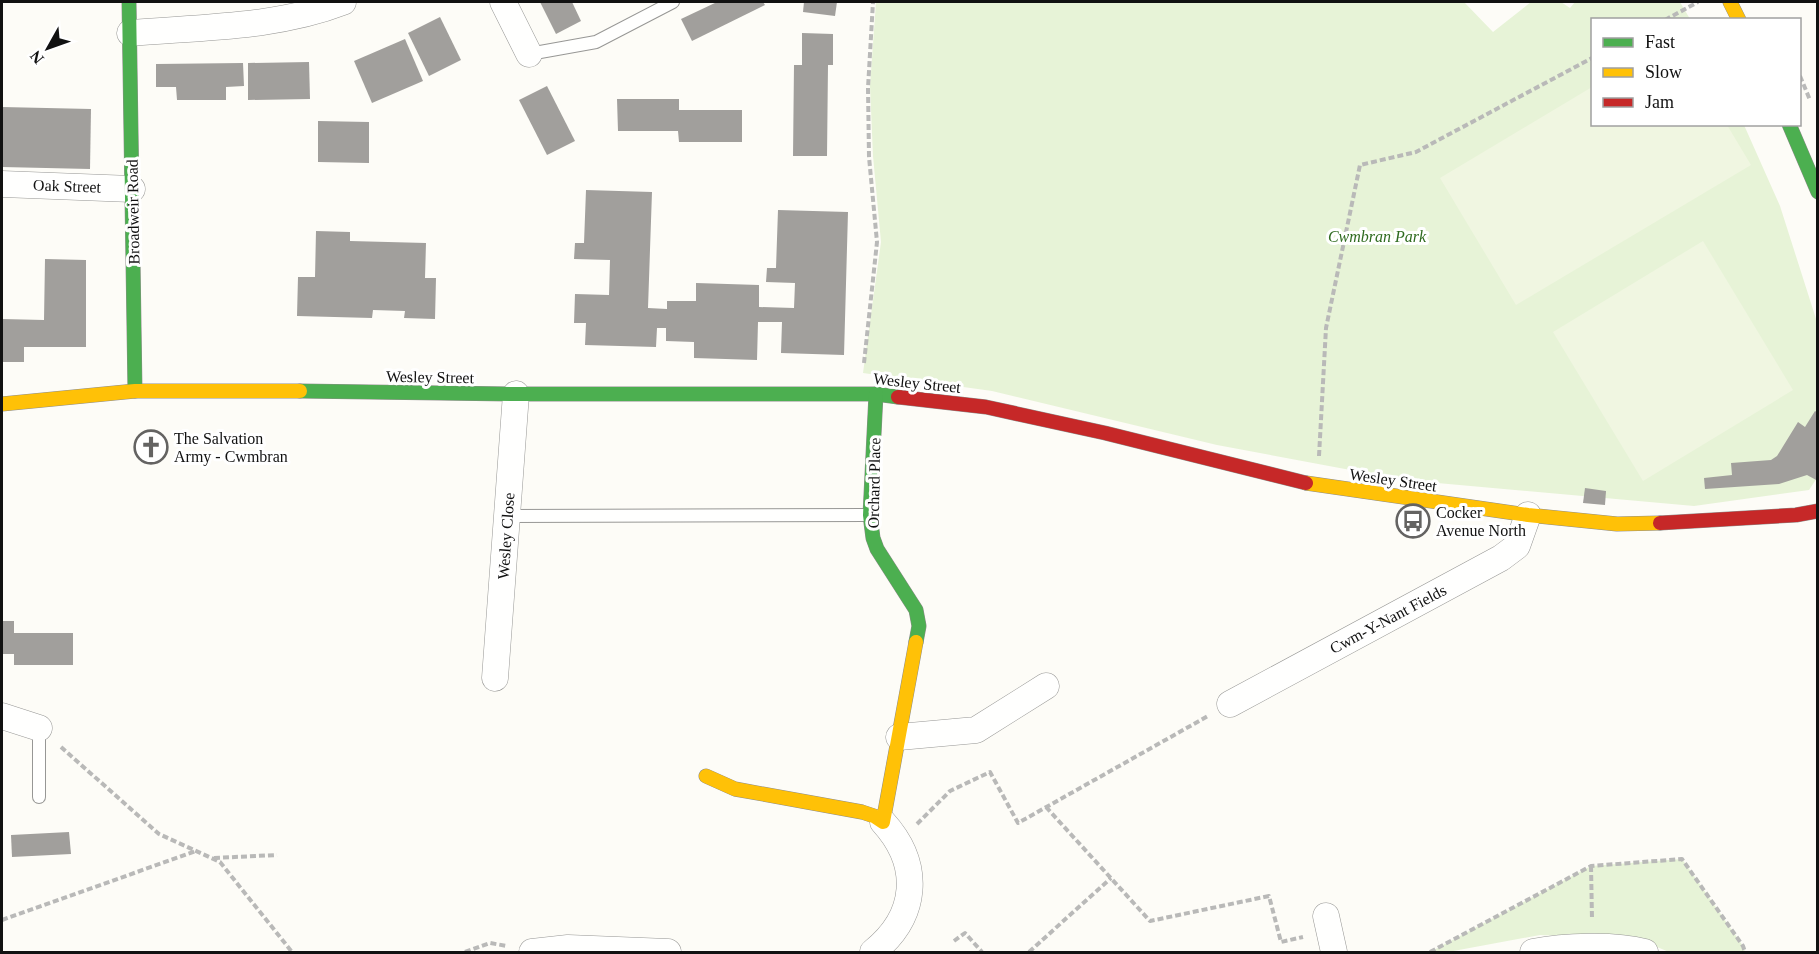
<svg xmlns="http://www.w3.org/2000/svg" width="1819" height="954" font-family="'Times New Roman',serif">
	<style>
		.green { fill: #e7f3d7 }
		.pitch { fill: #f0f6e1 }
		.building { fill: #a19f9c }
		.lines { fill: none; stroke-linecap: round; stroke-linejoin: round }
		.lane-casing { stroke: #979795; stroke-width: 14 }
		.street-casing { stroke: #979795; stroke-width: 27 }
		.fast-casing { stroke: #8e8d8b; stroke-width: 15 }
		.slow-casing { stroke: #8e8d8b; stroke-width: 15 }
		.jam-casing { stroke: #8e8d8b; stroke-width: 15 }
		.path { stroke: #b9b9b8; stroke-width: 4; stroke-dasharray: 6 3; stroke-linecap: butt }
		.lane { stroke: #fffffe; stroke-width: 12 }
		.street { stroke: #fffffe; stroke-width: 26 }
		.fast { stroke: #4caf50; stroke-width: 14 }
		.slow { stroke: #ffc107; stroke-width: 14 }
		.jam { stroke: #c62828; stroke-width: 14 }
		.labels { text-anchor: middle; dominant-baseline: central; stroke-width: 6; stroke-linejoin: round; paint-order: stroke }
		.street-label { font-size: 16px; fill: #111; stroke: #fff }
		.park-label { font-size: 16px; font-style: italic; fill: #2f6b1f; stroke: #fff }
		.poi-label { font-size: 16px; fill: #111; stroke: #fff; text-anchor: start }
	</style>
	<rect width="100%" height="100%" fill="#fdfcf7"/>
	<!-- green -->
	<g class="green">
		<polygon points="876,2 1464,2 1493,32 1531,2 1561,2 1570,8 1575,2 1680,2 1690,19 1592,20 1592,124 1744,125 1780,206 1817,322 1817,478 1809,490 1694,506 1404,480 1217,445 992,391 863,373 881,242 873,156 870,86"/>
		<polygon points="1682,859 1743,946 1745,952 1669,952 1638,939 1540,935 1448,952 1430,952 1591,866"/>
	</g>
	<!-- pitch -->
	<g class="pitch">
		<polygon points="1592,87 1592,124 1727,125 1751,165 1516,305 1440,178"/>
		<polygon points="1703,241 1793,390 1643,481 1553,332"/>
	</g>
	<!-- building -->
	<g class="building">
		<polygon points="540,2 572,2 581,21 556,34"/>
		<polygon points="717,2 763,2 765,5 692,41 681,19"/>
		<polygon points="804,2 837,2 835,16 803,12"/>
		<polygon points="440,17 461,60 429,76 408,33"/>
		<polygon points="802,33 833,34 833,65 828,65 827,156 793,156 794,65 802,65"/>
		<polygon points="405,39 423,81 372,103 354,61"/>
		<polygon points="309,62 310,99 248,100 248,63"/>
		<polygon points="243,63 244,86 226,87 226,100 177,100 176,87 156,87 156,64"/>
		<polygon points="547,86 575,141 547,155 519,100"/>
		<polygon points="617,99 679,99 679,110 742,110 742,142 679,142 678,131 618,131"/>
		<polygon points="2,107 91,109 90,169 2,167"/>
		<polygon points="318,121 369,122 369,163 318,162"/>
		<polygon points="586,190 652,192 648,308 667,309 667,301 696,301 696,283 759,285 759,307 794,308 795,283 766,282 767,268 776,268 778,210 848,212 844,355 781,353 782,322 758,322 757,360 694,358 694,342 666,341 666,328 657,328 656,347 585,345 586,323 574,323 575,294 609,295 610,260 574,259 575,243 584,243"/>
		<polygon points="316,231 350,232 350,241 426,243 425,278 436,278 435,319 404,318 405,311 373,310 372,318 297,316 298,277 315,277"/>
		<polygon points="45,259 86,260 86,347 24,347 24,362 2,362 2,319 44,320"/>
		<polygon points="1815,411 1818,413 1818,481 1807,475 1779,484 1705,489 1704,478 1732,475 1731,463 1771,460 1777,456 1798,422 1805,427"/>
		<polygon points="1585,488 1606,491 1605,505 1583,503"/>
		<polygon points="2,621 14,621 14,633 73,633 73,665 14,665 14,654 2,654"/>
		<polygon points="69,832 71,854 12,857 11,835"/>
	</g>
	<g class="lines">
		<!-- lane casing -->
		<g class="lane-casing">
			<g id="lane">
				<polyline points="529,54 596,42 673,2"/>
				<polyline points="507,516 869,515"/>
				<polyline points="39,797 39,728"/>
			</g>
		</g>
		<!-- street casing -->
		<g class="street-casing">
			<g id="street">
				<polyline points="503,2 529,54"/>
				<path d="M130,33c71,-6 146,-5 213,-31"/>
				<polyline points="2,184 132,189"/>
				<polyline points="495,678 516,394"/>
				<polyline points="1230,704 1501,558 1517,546 1528,515"/>
				<polyline points="2,716 39,728"/>
				<polyline points="899,737 976,730 1046,686"/>
				<polyline points="1326,916 1334,952"/>
				<polyline points="532,952 568,948 668,952"/>
				<path d="M873,952c45,-36 49,-87 10,-130"/>
				<path d="M1533,952c31,-6 81,-8 112,0"/>
			</g>
		</g>
		<!-- fast casing -->
		<g class="fast-casing">
			<g id="fast">
				<polyline points="129,2 135,391"/>
				<polyline points="1789,124 1818,192"/>
				<polyline points="300,391 516,394 876,394 898,397"/>
				<polyline points="876,394 870,515 873,538 877,549 916,610 919,626 916,642"/>
			</g>
		</g>
		<!-- slow casing -->
		<g class="slow-casing">
			<g id="slow">
				<polyline points="1730,2 1739,20"/>
				<polyline points="2,404 135,391 300,391"/>
				<polyline points="1306,483 1528,515 1617,524 1660,523"/>
				<polyline points="706,776 735,789 862,812 874,816 883,822 916,642"/>
			</g>
		</g>
		<!-- jam casing -->
		<g class="jam-casing">
			<g id="jam">
				<polyline points="898,397 986,407 1105,433 1306,483"/>
				<polyline points="1660,523 1796,515 1818,511"/>
			</g>
		</g>
		<!-- path -->
		<g class="path">
			<polyline points="1665,20 1698,2"/>
			<polyline points="1800,76 1810,100"/>
			<polyline points="864,363 877,242 869,157 868,88 873,2"/>
			<polyline points="1319,456 1326,328 1360,165 1416,152 1592,58"/>
			<polyline points="61,747 159,834 220,862 292,952"/>
			<polyline points="1046,807 1150,921 1269,896 1281,942 1303,937"/>
			<polyline points="917,824 950,791 990,772 1018,823 1208,716"/>
			<polyline points="214,858 277,855"/>
			<polyline points="1591,866 1592,919"/>
			<polyline points="2,920 196,851"/>
			<polyline points="954,941 965,933 982,952"/>
			<polyline points="465,952 490,943 507,946"/>
			<polyline points="1029,952 1111,878"/>
			<polyline points="1430,952 1591,866 1682,859 1743,946 1745,952"/>
		</g>
		<!-- lane -->
		<use href="#lane" class="lane"/>
		<!-- street -->
		<use href="#street" class="street"/>
		<!-- fast -->
		<use href="#fast" class="fast"/>
		<!-- slow -->
		<use href="#slow" class="slow"/>
		<!-- jam -->
		<use href="#jam" class="jam"/>
	</g>
	<!-- icons -->
	<defs>
		<g id="church-ring" transform="scale(1.725)"><circle r="9.5" fill="#fff" stroke="#646362" stroke-width="1.5"/><path d="M-1.2-6h2.4v3.5h3.3v2.4h-3.3V6h-2.4V-.1h-3.3v-2.4h3.3Z" fill="#646362"/></g>
		<g id="bus-ring" transform="scale(1.725)"><circle r="9.5" fill="#fff" stroke="#646362" stroke-width="1.5"/><path d="M-5-6H5V4H4V6H2V4H-2V6H-4V4H-5ZM-3.5-4V0h7V-4ZM-3.5 1.2v1.5H-2V1.2ZM2 1.2v1.5H3.5V1.2Z" fill="#646362"/></g>
	</defs>
	<g fill-rule="evenodd">
		<use href="#church-ring" x="151" y="447"/>
		<use href="#bus-ring" x="1413" y="521"/>
	</g>
	<g class="labels">
		<!-- street labels -->
		<g class="street-label">
			<text transform="translate(67 186) rotate(2)">Oak Street</text>
			<text transform="translate(133 212) rotate(-91)">Broadweir Road</text>
			<text transform="translate(430 377) rotate(1)">Wesley Street</text>
			<text transform="translate(917 383) rotate(6)">Wesley Street</text>
			<text transform="translate(1393 480) rotate(8)">Wesley Street</text>
			<text transform="translate(874 483) rotate(-89)">Orchard Place</text>
			<text transform="translate(506 536) rotate(-86)">Wesley Close</text>
			<text transform="translate(1388 619) rotate(-28)">Cwm-Y-Nant Fields</text>
		</g>
		<!-- park labels -->
		<g class="park-label">
			<text x="1377" y="236">Cwmbran Park</text>
		</g>
		<!-- poi labels -->
		<g class="poi-label">
			<text x="174" y="438">The Salvation<tspan x="174" dy="18">Army - Cwmbran</tspan></text>
			<text x="1436" y="512">Cocker<tspan x="1436" dy="18">Avenue North</tspan></text>
		</g>
	</g>
	<!-- border -->
	<rect width="1819" height="954" fill="none" stroke="#111111" stroke-width="6"/>
	<!-- legend -->
	<rect x="1591" y="18" width="210" height="108" fill="#ffffff" stroke="#a0a0a0" stroke-width="1.5"/>
	<rect x="1603" y="38" width="30" height="9" fill="#4caf50" stroke="#a0a0a0" stroke-width="1.5"/>
	<text x="1645" y="48" font-size="18" fill="#111111">Fast</text>
	<rect x="1603" y="68" width="30" height="9" fill="#ffc107" stroke="#a0a0a0" stroke-width="1.5"/>
	<text x="1645" y="78" font-size="18" fill="#111111">Slow</text>
	<rect x="1603" y="98" width="30" height="9" fill="#c62828" stroke="#a0a0a0" stroke-width="1.5"/>
	<text x="1645" y="108" font-size="18" fill="#111111">Jam</text>
	<!-- north arrow -->
	<g transform="translate(48 48) rotate(230)" stroke="#ffffff" stroke-width="4.5" paint-order="stroke">
	<path d="M0-4.5L10 22L0 15L-10 22Z" fill="#111111"/>
	<text y="-9" font-size="16" font-weight="bold" text-anchor="middle" fill="#111111">N</text>
	</g>
</svg>
